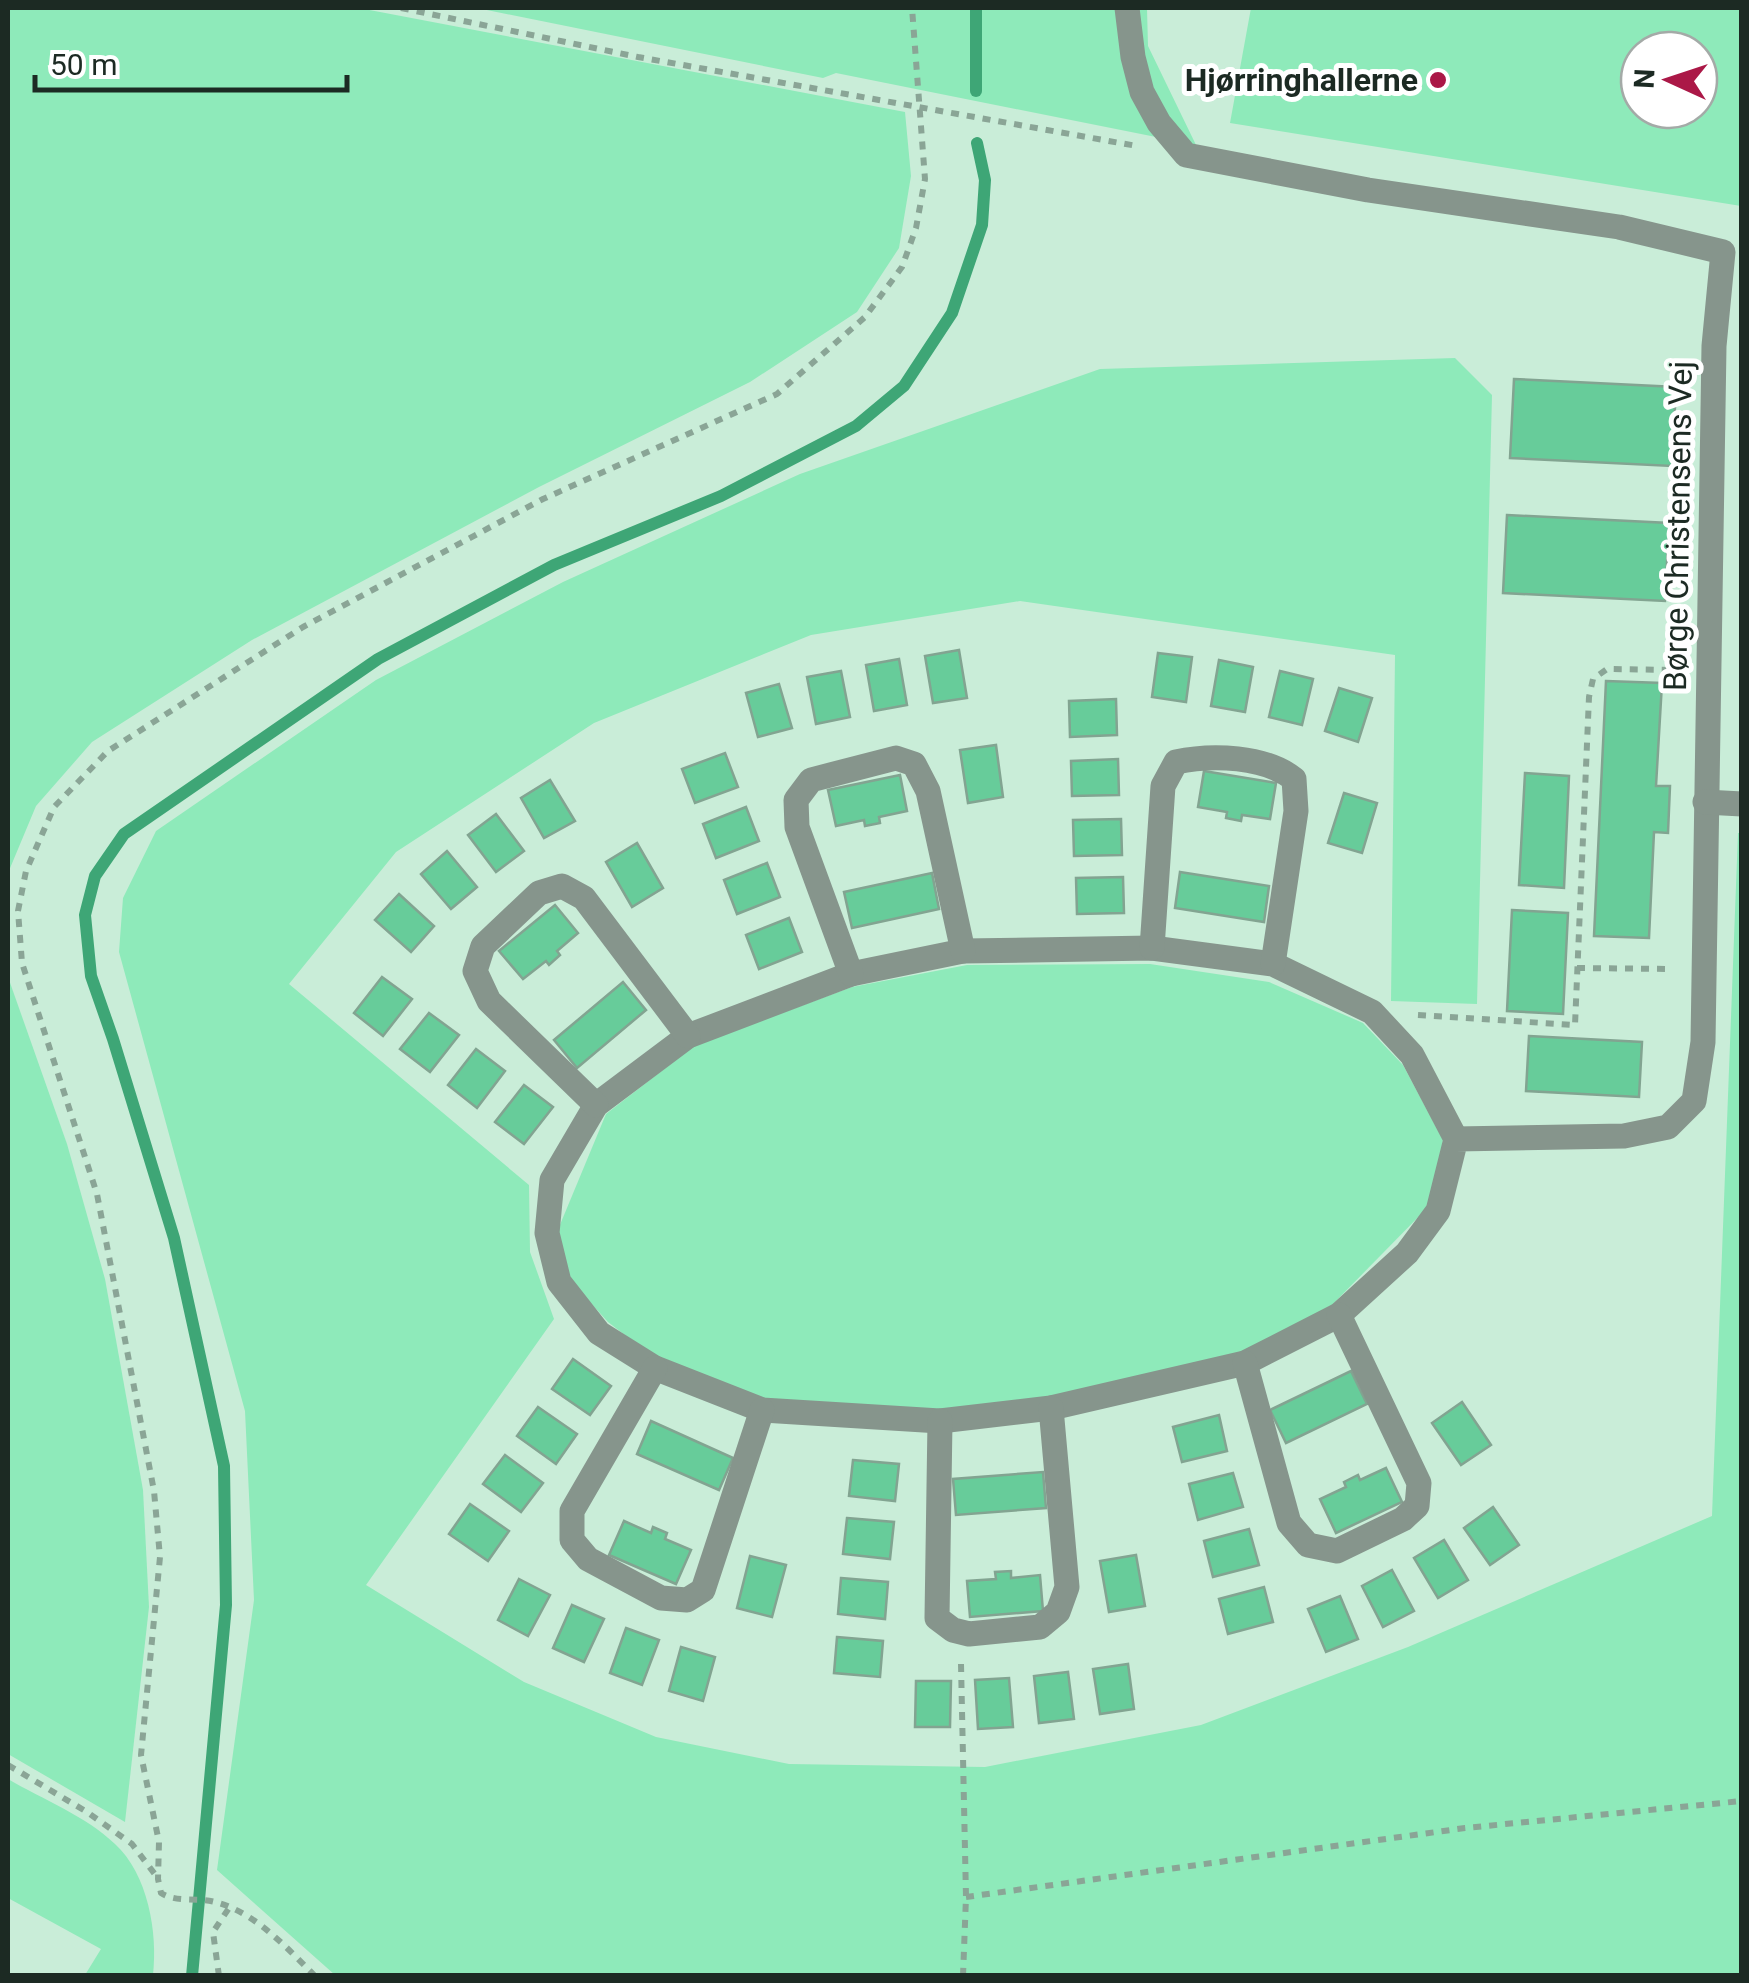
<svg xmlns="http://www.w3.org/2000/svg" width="1749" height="1983" font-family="Roboto,sans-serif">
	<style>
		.green { fill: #8eeaba; fill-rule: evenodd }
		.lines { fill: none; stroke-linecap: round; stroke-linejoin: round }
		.stream { stroke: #3ea676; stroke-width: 12 }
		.building { fill: #67cc9a; stroke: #82a491; stroke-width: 2.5 }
		.path { stroke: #8aa596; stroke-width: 6; stroke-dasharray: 8 8; stroke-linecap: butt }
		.minor { stroke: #86958c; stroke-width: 25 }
		.poi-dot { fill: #ab1847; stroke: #fff; stroke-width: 4 }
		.labels { text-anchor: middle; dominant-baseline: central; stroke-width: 10; stroke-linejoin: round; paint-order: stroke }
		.poi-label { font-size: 32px; font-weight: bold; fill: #1c2a23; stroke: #fff; text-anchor: end }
		.street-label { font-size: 32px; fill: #1c2a23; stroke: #fff }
	</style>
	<rect width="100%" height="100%" fill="#c9edd8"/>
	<!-- green -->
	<g class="green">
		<polygon points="8,8 359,8 905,112 911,176 899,248 857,312 750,382 539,487 252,640 92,742 36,806 8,873"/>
		<polygon points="477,8 1147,8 1148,46 1196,145 836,73 823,78"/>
		<path d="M1251,8h490v198l-511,-83zM1639,50h60v60h-60z"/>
		<polygon points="1455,358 1492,395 1477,1004 1391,1001 1395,655 1020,601 811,635 594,723 396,852 289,984 529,1185 530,1252 554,1319 366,1585 524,1682 656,1737 789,1764 985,1767 1201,1725 1408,1647 1712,1516 1738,833 1741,833 1741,1975 335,1975 217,1870 254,1600 245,1411 119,952 123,898 156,831 376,680 563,582 800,474 1100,369"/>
		<polygon points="1150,964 1269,982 1363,1023 1403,1065 1443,1140 1433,1202 1332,1305 1242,1353 1054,1399 939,1412 766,1399 657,1360 608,1322 568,1278 557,1232 606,1114 695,1045 852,987 967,965"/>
		<polygon points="8,977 67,1144 105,1279 143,1490 149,1607 125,1822 8,1754"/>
		<path d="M8,1779c34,20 78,37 107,65 33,30 43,89 38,131h-68l16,-26 -93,-51z"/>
	</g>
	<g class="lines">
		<!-- stream -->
		<g class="stream">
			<polyline points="976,91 976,8"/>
			<polyline points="192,1976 226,1605 224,1466 174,1238 113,1039 91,976 85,915 95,876 124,834 378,659 554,565 721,496 856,426 904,386 952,313 982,225 985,180 977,143"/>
		</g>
	</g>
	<!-- building -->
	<g class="building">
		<polygon points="1514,379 1676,387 1672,466 1510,458"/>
		<polygon points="1507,515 1669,523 1665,601 1503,593"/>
		<polygon points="959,650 967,698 933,703 925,656"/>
		<polygon points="1158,653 1192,657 1186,702 1152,697"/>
		<polygon points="899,659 907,705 874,711 866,665"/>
		<polygon points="1219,660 1253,667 1245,712 1211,706"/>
		<polygon points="841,671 850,717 816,724 807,677"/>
		<polygon points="1280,671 1313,679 1302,725 1269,717"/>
		<polygon points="1606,681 1662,683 1656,786 1670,786 1668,833 1654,832 1649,938 1594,936"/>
		<polygon points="779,684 792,728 758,737 746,693"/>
		<polygon points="1339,688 1372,698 1358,742 1325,731"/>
		<polygon points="1116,699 1117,735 1070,737 1069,701"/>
		<polygon points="996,745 1003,797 968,803 960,750"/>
		<polygon points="725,753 738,787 695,803 682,769"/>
		<polygon points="1118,759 1119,795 1072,796 1071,761"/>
		<polygon points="1204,771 1276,783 1270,819 1242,815 1241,821 1226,818 1227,812 1198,807"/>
		<polygon points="1525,773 1569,776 1564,888 1519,885"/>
		<polygon points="900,775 907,811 879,817 880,823 865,826 864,820 836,826 828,790"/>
		<polygon points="550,780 575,821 544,838 521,798"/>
		<polygon points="1344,793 1377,803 1362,853 1328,843"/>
		<polygon points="746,807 759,841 716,858 703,824"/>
		<polygon points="496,814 524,851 496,872 468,835"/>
		<polygon points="1121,819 1122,855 1074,856 1073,820"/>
		<polygon points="637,843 663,888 632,907 606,862"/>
		<polygon points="447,851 477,887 451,909 421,874"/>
		<polygon points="767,863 780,897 737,914 724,880"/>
		<polygon points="1180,872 1269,886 1264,922 1175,908"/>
		<polygon points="932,873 939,909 852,928 844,892"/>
		<polygon points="1123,877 1124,913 1077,914 1076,878"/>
		<polygon points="399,894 434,926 411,952 375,920"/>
		<polygon points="555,905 578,933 557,951 560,955 549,965 546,961 523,979 499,951"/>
		<polygon points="1512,910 1568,913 1563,1014 1507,1011"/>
		<polygon points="789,918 802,952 759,969 746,935"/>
		<polygon points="382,977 412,999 383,1036 354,1013"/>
		<polygon points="623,982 646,1010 577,1068 554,1040"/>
		<polygon points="429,1013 459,1035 430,1072 400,1049"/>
		<polygon points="1529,1036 1642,1042 1639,1097 1526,1091"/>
		<polygon points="476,1049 505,1071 477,1108 448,1085"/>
		<polygon points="524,1085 553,1107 524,1144 495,1122"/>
		<polygon points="573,1359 611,1386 590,1415 552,1389"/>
		<polygon points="1351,1371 1367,1404 1286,1443 1270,1410"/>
		<polygon points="1462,1402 1491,1445 1461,1465 1432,1423"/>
		<polygon points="538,1407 577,1434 556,1464 517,1436"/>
		<polygon points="1219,1415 1227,1451 1182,1462 1173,1427"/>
		<polygon points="651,1421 733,1458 719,1490 637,1454"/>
		<polygon points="505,1455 543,1483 521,1512 483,1484"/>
		<polygon points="853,1460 899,1464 895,1501 849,1496"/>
		<polygon points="1386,1468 1402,1502 1336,1533 1320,1499 1346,1487 1344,1482 1358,1475 1360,1480"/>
		<polygon points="1043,1472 1046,1508 956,1515 953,1479"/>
		<polygon points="1233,1473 1243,1507 1198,1520 1189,1484"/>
		<polygon points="470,1504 509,1531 488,1561 449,1534"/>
		<polygon points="1493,1507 1519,1545 1490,1565 1464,1528"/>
		<polygon points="847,1518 894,1522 890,1559 843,1554"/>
		<polygon points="624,1521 651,1533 653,1527 667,1533 665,1539 691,1550 676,1584 609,1555"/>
		<polygon points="1249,1529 1259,1565 1213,1577 1204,1541"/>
		<polygon points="1444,1540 1468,1580 1438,1598 1414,1558"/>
		<polygon points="1136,1555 1145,1606 1109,1612 1100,1561"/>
		<polygon points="750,1556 786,1565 772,1617 737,1608"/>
		<polygon points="1392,1570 1414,1611 1383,1627 1362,1586"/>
		<polygon points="1011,1571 1011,1578 1040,1575 1043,1611 970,1617 967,1581 996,1579 995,1572"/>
		<polygon points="841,1578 888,1582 885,1619 838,1614"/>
		<polygon points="519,1579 550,1595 528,1636 498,1620"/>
		<polygon points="1264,1587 1273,1622 1228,1634 1219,1599"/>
		<polygon points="1340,1596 1358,1639 1326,1652 1308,1609"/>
		<polygon points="572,1605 604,1619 584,1662 553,1648"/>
		<polygon points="626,1628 659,1640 642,1685 610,1673"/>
		<polygon points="837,1637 883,1641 880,1677 834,1673"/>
		<polygon points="681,1647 715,1657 703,1701 669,1691"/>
		<polygon points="1128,1664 1134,1709 1100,1714 1093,1669"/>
		<polygon points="1068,1672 1074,1719 1039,1723 1034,1676"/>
		<polygon points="1009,1678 1013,1727 978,1729 975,1680"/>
		<polygon points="916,1681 951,1681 950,1727 915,1727"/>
	</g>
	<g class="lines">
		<!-- path -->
		<g class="path">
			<polyline points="401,8 638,57 1137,146"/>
			<polyline points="1577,968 1671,969"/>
			<polyline points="1418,1015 1575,1025 1589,697 1593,679 1607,669 1678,670"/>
			<polyline points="961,1664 966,1897 963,1976"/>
			<polyline points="8,1765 87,1812 132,1844 157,1877"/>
			<polyline points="966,1897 1465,1828 1742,1801"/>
			<polyline points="219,1976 213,1932 229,1908"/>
			<path d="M315,1976c-28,-28 -60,-64 -100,-74 -18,-5 -38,1 -54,-9l-3,-14 1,-37 -18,-87 19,-198 -6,-66 -57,-297 -75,-231 -4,-52 8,-40 28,-64 54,-56 195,-124 240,-128 234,-105 88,-77 37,-50 14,-39 9,-49 -13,-171"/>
		</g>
		<!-- minor -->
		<g class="minor">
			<polyline points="1127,8 1133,57 1142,92 1159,123 1186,155 1368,190 1619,227 1723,252 1714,346 1703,1042 1694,1101 1668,1127 1624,1136 1456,1139 1412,1055 1372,1012 1273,964 1152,948 963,951 851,974 688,1036 596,1105 552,1180 547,1233 559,1282 599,1333 655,1368 762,1410 940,1421 1051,1408 1245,1363 1339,1315 1407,1253 1438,1211 1456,1139"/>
			<polyline points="1705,802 1742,804"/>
			<path d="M1152,948l11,-162 13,-24c36,-8 89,-6 118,17l2,32 -23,153"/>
			<polyline points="851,974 797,827 796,800 811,780 896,758 914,764 928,791 963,951"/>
			<polyline points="596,1105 489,1001 475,971 483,946 539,893 562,886 584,898 688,1036"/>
			<polyline points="1245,1363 1289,1523 1308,1545 1337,1551 1403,1519 1417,1506 1419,1483 1339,1315"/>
			<polyline points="655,1368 572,1511 572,1540 588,1559 661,1598 687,1600 703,1590 762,1410"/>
			<polyline points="940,1421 937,1618 953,1630 969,1634 1040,1627 1058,1612 1067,1587 1051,1408"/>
		</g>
	</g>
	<!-- markers -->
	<circle class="poi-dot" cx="1438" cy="80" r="10"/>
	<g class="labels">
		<!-- poi labels -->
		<g class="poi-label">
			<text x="1418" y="80">Hjørringhallerne</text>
		</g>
		<!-- street labels -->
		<g class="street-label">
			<text transform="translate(1678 526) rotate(-89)">Børge Christensens Vej</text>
		</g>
	</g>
	<!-- border -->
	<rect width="1749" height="1983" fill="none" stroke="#1c2a23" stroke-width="20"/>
	<!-- north arrow -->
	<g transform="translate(1669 80) rotate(273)"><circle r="48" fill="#ffffff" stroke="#a4aaa7" stroke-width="2.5"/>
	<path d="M0-8L18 38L0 25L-18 38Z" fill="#ab1847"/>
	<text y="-15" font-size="28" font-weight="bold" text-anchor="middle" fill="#1c2a23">N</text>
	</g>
	<!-- scale -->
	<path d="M35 75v15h312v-15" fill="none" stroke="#1c2a23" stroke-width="5"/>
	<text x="50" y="75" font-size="30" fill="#1c2a23" stroke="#ffffff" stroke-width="8" paint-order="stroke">50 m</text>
</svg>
